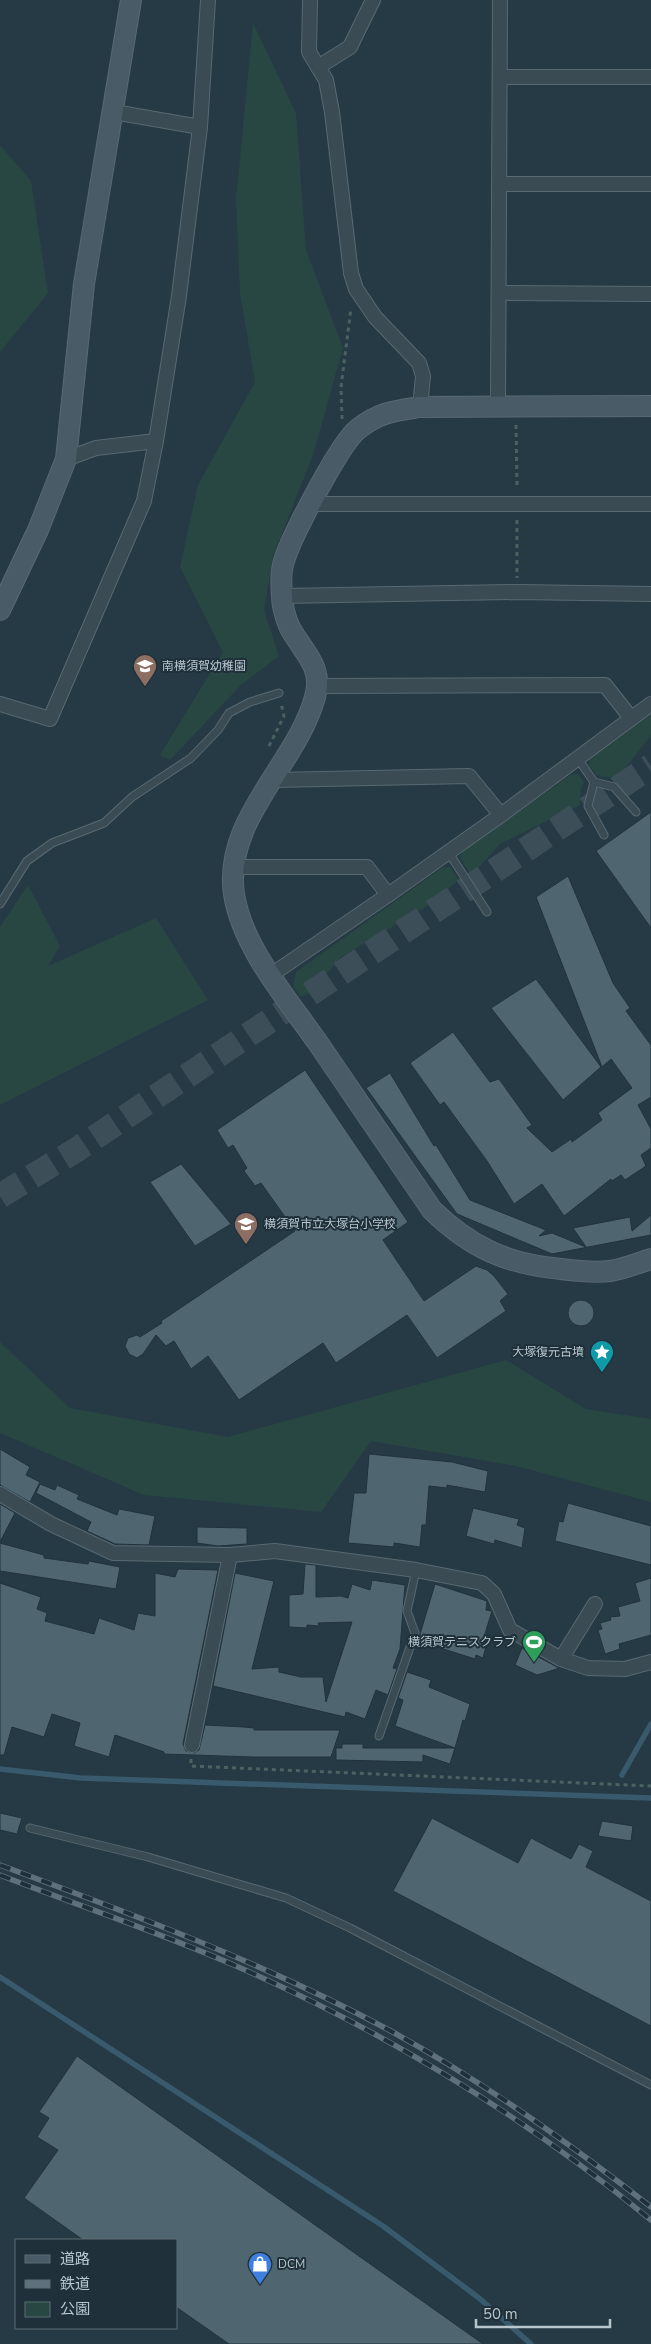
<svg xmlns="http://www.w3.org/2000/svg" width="651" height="2344" font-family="'Nunito Sans','Noto Sans JP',sans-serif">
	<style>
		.green { fill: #284642 }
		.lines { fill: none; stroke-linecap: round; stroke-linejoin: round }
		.stream { stroke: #395a6c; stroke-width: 5.5 }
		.building { fill: #4f6570; stroke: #21323c }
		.highway-tunnel { stroke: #3c4f59; stroke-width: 25; stroke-dasharray: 25 12; stroke-linecap: butt }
		.lane-casing { stroke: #596971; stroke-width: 9 }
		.street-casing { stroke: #596971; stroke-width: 16 }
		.secondary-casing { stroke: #596971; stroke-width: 22 }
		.path { stroke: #496360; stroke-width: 3; stroke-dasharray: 4 4; stroke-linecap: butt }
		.lane { stroke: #3b4b54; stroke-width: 7 }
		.street { stroke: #3b4b54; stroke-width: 14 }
		.secondary { stroke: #495b67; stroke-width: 20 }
		.rail-casing { stroke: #5d707b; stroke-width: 5.5 }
		.rail { stroke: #1f303a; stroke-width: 4; stroke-dasharray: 11; stroke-linecap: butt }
		.labels { text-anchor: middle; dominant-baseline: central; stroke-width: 4; stroke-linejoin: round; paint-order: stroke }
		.poi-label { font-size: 12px; fill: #b8c6cd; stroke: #1f303a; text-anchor: start }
	</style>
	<rect width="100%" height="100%" fill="#263a45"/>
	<!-- green -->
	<g class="green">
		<polygon points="253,23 296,113 306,250 343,348 314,452 273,557 264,610 279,656 241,685 170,760 160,755 223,652 180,567 198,485 255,382 240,293 236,200"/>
		<polygon points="0,145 31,181 48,293 0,352"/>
		<polygon points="651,715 651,735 617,779 596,775 589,765 590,759"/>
		<polygon points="572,774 578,774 584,782 581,789 580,805 500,844 471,876 461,859 461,853"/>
		<polygon points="450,867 459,880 429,905 341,957 311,992 301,997 293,986 296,972 442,868"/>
		<polygon points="28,885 60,946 48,966 156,918 208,1000 0,1105 0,927"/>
		<polygon points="0,1342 70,1408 228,1437 506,1360 586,1409 651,1419 651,1502 516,1466 371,1441 321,1512 144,1495 0,1433"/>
	</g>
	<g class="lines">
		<!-- stream -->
		<g class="stream">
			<polyline points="0,1769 81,1778 651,1798"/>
			<polyline points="622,1775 651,1724"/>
			<polyline points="0,1977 383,2226 479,2298 531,2344"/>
		</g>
	</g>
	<!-- building -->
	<g class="building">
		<polygon points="651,812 651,928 596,851"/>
		<polygon points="568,876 613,983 630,1008 626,1011 651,1045 651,1097 638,1105 651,1129 651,1148 641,1155 646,1166 625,1180 621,1175 612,1181 611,1179 564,1216 542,1184 514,1204 487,1161 444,1102 440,1105 410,1063 453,1032 490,1082 499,1079 532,1125 527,1128 552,1152 571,1139 572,1142 602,1120 598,1113 632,1088 611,1059 602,1067 536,897"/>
		<polygon points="536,979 601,1067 563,1100 491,1008"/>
		<polygon points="305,1070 408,1222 383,1240 424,1301 476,1266 487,1270 494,1276 508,1294 500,1301 506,1311 437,1358 407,1315 336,1363 323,1343 239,1400 208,1356 191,1369 174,1341 166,1346 156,1335 143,1354 137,1358 129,1354 125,1346 128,1338 137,1335 140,1337 162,1323 161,1321 295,1231 261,1183 255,1186 244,1171 247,1168 233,1145 228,1148 217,1130"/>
		<polygon points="390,1073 434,1146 436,1145 470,1200 546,1230 539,1236 552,1233 586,1247 573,1228 630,1217 632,1231 651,1215 651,1235 552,1254 457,1214 366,1088"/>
		<polygon points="181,1164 231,1224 195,1246 150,1182"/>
		<circle cx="581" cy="1313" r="13"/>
		<polygon points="0,1449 30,1467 26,1475 40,1482 30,1502 0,1485"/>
		<polygon points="369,1454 452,1462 488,1471 485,1492 447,1485 447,1488 429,1486 426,1525 422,1525 420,1547 394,1543 394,1547 348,1543 354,1493 366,1493"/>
		<polygon points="40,1484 55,1490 57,1485 79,1495 77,1499 117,1515 119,1509 155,1516 149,1545 115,1544 87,1531 91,1522 36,1493"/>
		<polygon points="568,1503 651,1526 651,1565 555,1541 559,1521 563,1522"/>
		<polygon points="0,1504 15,1513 0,1542"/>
		<polygon points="473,1508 519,1519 517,1525 525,1528 522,1548 495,1540 494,1544 466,1536"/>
		<polygon points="197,1527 247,1528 247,1544 218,1546 197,1543"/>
		<polygon points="0,1543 44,1555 44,1558 88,1564 89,1561 120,1567 116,1589 0,1571"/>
		<polygon points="305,1564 316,1565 316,1597 341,1596 348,1598 352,1584 370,1590 372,1580 405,1585 400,1649 393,1668 397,1669 388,1695 376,1690 365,1719 346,1712 345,1717 213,1686 235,1573 274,1581 252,1669 279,1667 279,1672 301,1677 323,1677 326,1702 352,1622 318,1623 319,1626 307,1625 307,1628 289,1627 289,1595 303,1594"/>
		<polygon points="178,1569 218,1570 187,1724 183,1744 186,1751 194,1753 199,1750 205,1725 244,1727 254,1728 254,1730 340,1730 331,1757 253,1757 164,1754 164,1752 115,1735 109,1757 74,1746 80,1723 52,1714 44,1737 12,1727 4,1755 0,1755 0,1583 41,1597 37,1609 47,1613 45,1621 94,1634 99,1618 134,1630 138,1613 155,1616 155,1573 175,1577"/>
		<polygon points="651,1578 651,1635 619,1644 620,1649 605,1654 598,1630 602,1629 600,1623 611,1620 610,1617 620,1616 618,1607 640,1601 635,1583"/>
		<polygon points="435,1584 487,1601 486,1610 492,1611 484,1637 488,1638 483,1658 476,1655 475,1659 418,1641"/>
		<polygon points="522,1648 557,1667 560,1668 537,1675 515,1665"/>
		<polygon points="407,1672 431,1680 429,1687 470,1704 465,1721 463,1720 455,1748 395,1726 403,1700 398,1698"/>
		<polygon points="342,1744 363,1744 363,1748 455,1748 450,1764 423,1755 423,1762 336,1760 336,1748 342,1748"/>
		<polygon points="0,1813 22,1818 17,1834 0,1830"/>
		<polygon points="432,1818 518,1863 531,1838 571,1859 579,1844 593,1851 586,1867 651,1901 651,2026 393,1891"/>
		<polygon points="602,1821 633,1826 631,1841 598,1836"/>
		<polygon points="77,2056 483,2344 229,2344 176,2307 176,2240 83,2240 24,2198 58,2150 37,2137 49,2118 39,2112"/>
	</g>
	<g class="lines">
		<!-- highway-tunnel -->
		<polyline class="highway-tunnel" points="0,1196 76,1150 651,766"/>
		<!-- lane casing -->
		<g class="lane-casing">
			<g id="lane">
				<polyline points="578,759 594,782 588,806 604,835"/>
				<polyline points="594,782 614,787 636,812"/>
				<polyline points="449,853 487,912"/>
				<polyline points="0,904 27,861 52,843 104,823 132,797 191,758 218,730 229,713 250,702 279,693"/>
				<polyline points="379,1736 415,1633 407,1611 416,1570"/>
				<polyline points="30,1828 148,1857 286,1898 350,1928 651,2085"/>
			</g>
		</g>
		<!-- street casing -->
		<g class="street-casing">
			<g id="street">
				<polyline points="310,0 309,52 326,80 332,112 351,273 356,289 375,317 419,363 423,376 420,407"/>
				<polyline points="318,67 350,47 373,0"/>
				<polyline points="500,77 651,77"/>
				<polyline points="114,112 200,127"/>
				<polyline points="500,184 651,184"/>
				<polyline points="499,293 651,294"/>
				<polyline points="498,407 500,0"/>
				<polyline points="66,459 96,448 156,441"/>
				<polyline points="311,504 651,504"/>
				<polyline points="282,596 517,592 651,594"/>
				<polyline points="318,686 605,685 631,718"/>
				<polyline points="0,704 50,719 144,501 156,441 179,296 200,127 208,0"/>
				<polyline points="274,780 469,776 501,815 651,704"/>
				<polyline points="234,867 367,867 388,895 501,815"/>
				<polyline points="271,975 388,895"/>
				<polyline points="0,1494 51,1524 113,1553 230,1555 275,1551 416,1570 482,1583 494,1594 510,1630 561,1659 588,1668 625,1669 651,1662"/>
				<polyline points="561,1659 595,1604"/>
				<polyline points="192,1745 230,1555"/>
			</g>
		</g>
		<!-- secondary casing -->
		<g class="secondary-casing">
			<g id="secondary">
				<path d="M651,406l-231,1c-26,4 -40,5 -62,22 -18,14 -65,105 -73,129 -4,10 -4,27 -3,38 0,9 4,24 8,32 13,24 34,39 25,69 -18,67 -92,122 -81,197 8,53 54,106 84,149 38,56 76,111 114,167 39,38 75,54 129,59 16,2 33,4 49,2 14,-2 28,-8 41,-12"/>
				<polyline points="0,610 38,530 66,459 84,284 131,0"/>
			</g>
		</g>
		<!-- path -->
		<g class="path">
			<polyline points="342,419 341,387 351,308"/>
			<polyline points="516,425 517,488"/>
			<polyline points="517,520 517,578"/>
			<polyline points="269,746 284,716 281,703"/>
			<polyline points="191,1759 191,1766 651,1786"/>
		</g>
		<!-- lane -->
		<use href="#lane" class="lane"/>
		<!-- street -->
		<use href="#street" class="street"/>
		<!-- secondary -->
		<use href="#secondary" class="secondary"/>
		<!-- rail casing -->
		<g class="rail-casing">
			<g id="rail">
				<path d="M0,1865c132,49 264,98 389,165 92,50 179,112 262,177"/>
				<path d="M0,1875c79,31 159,57 236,91 150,66 289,151 415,254"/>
			</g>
		</g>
		<!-- rail -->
		<use href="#rail" class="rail"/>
	</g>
	<!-- icons -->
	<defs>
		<g id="school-pin" transform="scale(1.25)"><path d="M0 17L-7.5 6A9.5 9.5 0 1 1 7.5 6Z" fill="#8d6e63" stroke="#1f303a"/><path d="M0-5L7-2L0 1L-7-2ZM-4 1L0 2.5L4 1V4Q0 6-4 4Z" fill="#fff"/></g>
		<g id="sight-pin" transform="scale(1.25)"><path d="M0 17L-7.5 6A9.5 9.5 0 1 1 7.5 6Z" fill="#0f9aa8" stroke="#1f303a"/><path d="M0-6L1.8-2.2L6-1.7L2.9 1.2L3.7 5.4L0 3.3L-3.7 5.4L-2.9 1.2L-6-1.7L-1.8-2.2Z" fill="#fff"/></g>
		<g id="stadium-pin" transform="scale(1.25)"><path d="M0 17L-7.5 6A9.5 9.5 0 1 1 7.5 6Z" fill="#2e9e5b" stroke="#1f303a"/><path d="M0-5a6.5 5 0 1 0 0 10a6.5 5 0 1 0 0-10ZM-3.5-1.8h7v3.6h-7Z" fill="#fff"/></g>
		<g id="shop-pin" transform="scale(1.25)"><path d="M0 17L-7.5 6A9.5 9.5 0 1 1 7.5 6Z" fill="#3f7fe0" stroke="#1f303a"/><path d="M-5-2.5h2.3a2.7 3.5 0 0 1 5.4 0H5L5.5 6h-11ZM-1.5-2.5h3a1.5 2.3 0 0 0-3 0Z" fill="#fff"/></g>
	</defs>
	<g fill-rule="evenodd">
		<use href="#school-pin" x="145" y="666"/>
		<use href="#school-pin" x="246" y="1224"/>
		<use href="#sight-pin" x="602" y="1352"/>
		<use href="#stadium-pin" x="534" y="1642"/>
		<use href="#shop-pin" x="260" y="2264"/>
	</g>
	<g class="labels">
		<!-- poi labels -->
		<g class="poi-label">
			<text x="162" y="666">南横須賀幼稚園</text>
			<text x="264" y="1224">横須賀市立大塚台小学校</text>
			<text x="584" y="1352" text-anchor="end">大塚復元古墳</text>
			<text x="516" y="1642" text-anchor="end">横須賀テニスクラブ</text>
			<text x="278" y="2264">DCM</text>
		</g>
	</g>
	<!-- legend -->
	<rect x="15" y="2239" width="162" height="90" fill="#1f303a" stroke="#5c6c75"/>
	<rect x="25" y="2255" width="25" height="8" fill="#495b67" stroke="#5c6c75"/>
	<text x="60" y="2264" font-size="15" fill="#b8c6cd">道路</text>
	<rect x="25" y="2280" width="25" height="8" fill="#5d707b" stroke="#5c6c75"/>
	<text x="60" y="2289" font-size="15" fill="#b8c6cd">鉄道</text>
	<rect x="25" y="2302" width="25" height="15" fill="#284642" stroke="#5c6c75"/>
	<text x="60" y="2314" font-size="15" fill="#b8c6cd">公園</text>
	<!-- scale -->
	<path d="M476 2319v8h134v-8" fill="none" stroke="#b8c6cd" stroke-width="2.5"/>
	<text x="483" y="2319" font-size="15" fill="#b8c6cd" stroke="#1f303a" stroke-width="4" paint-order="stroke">50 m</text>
</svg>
